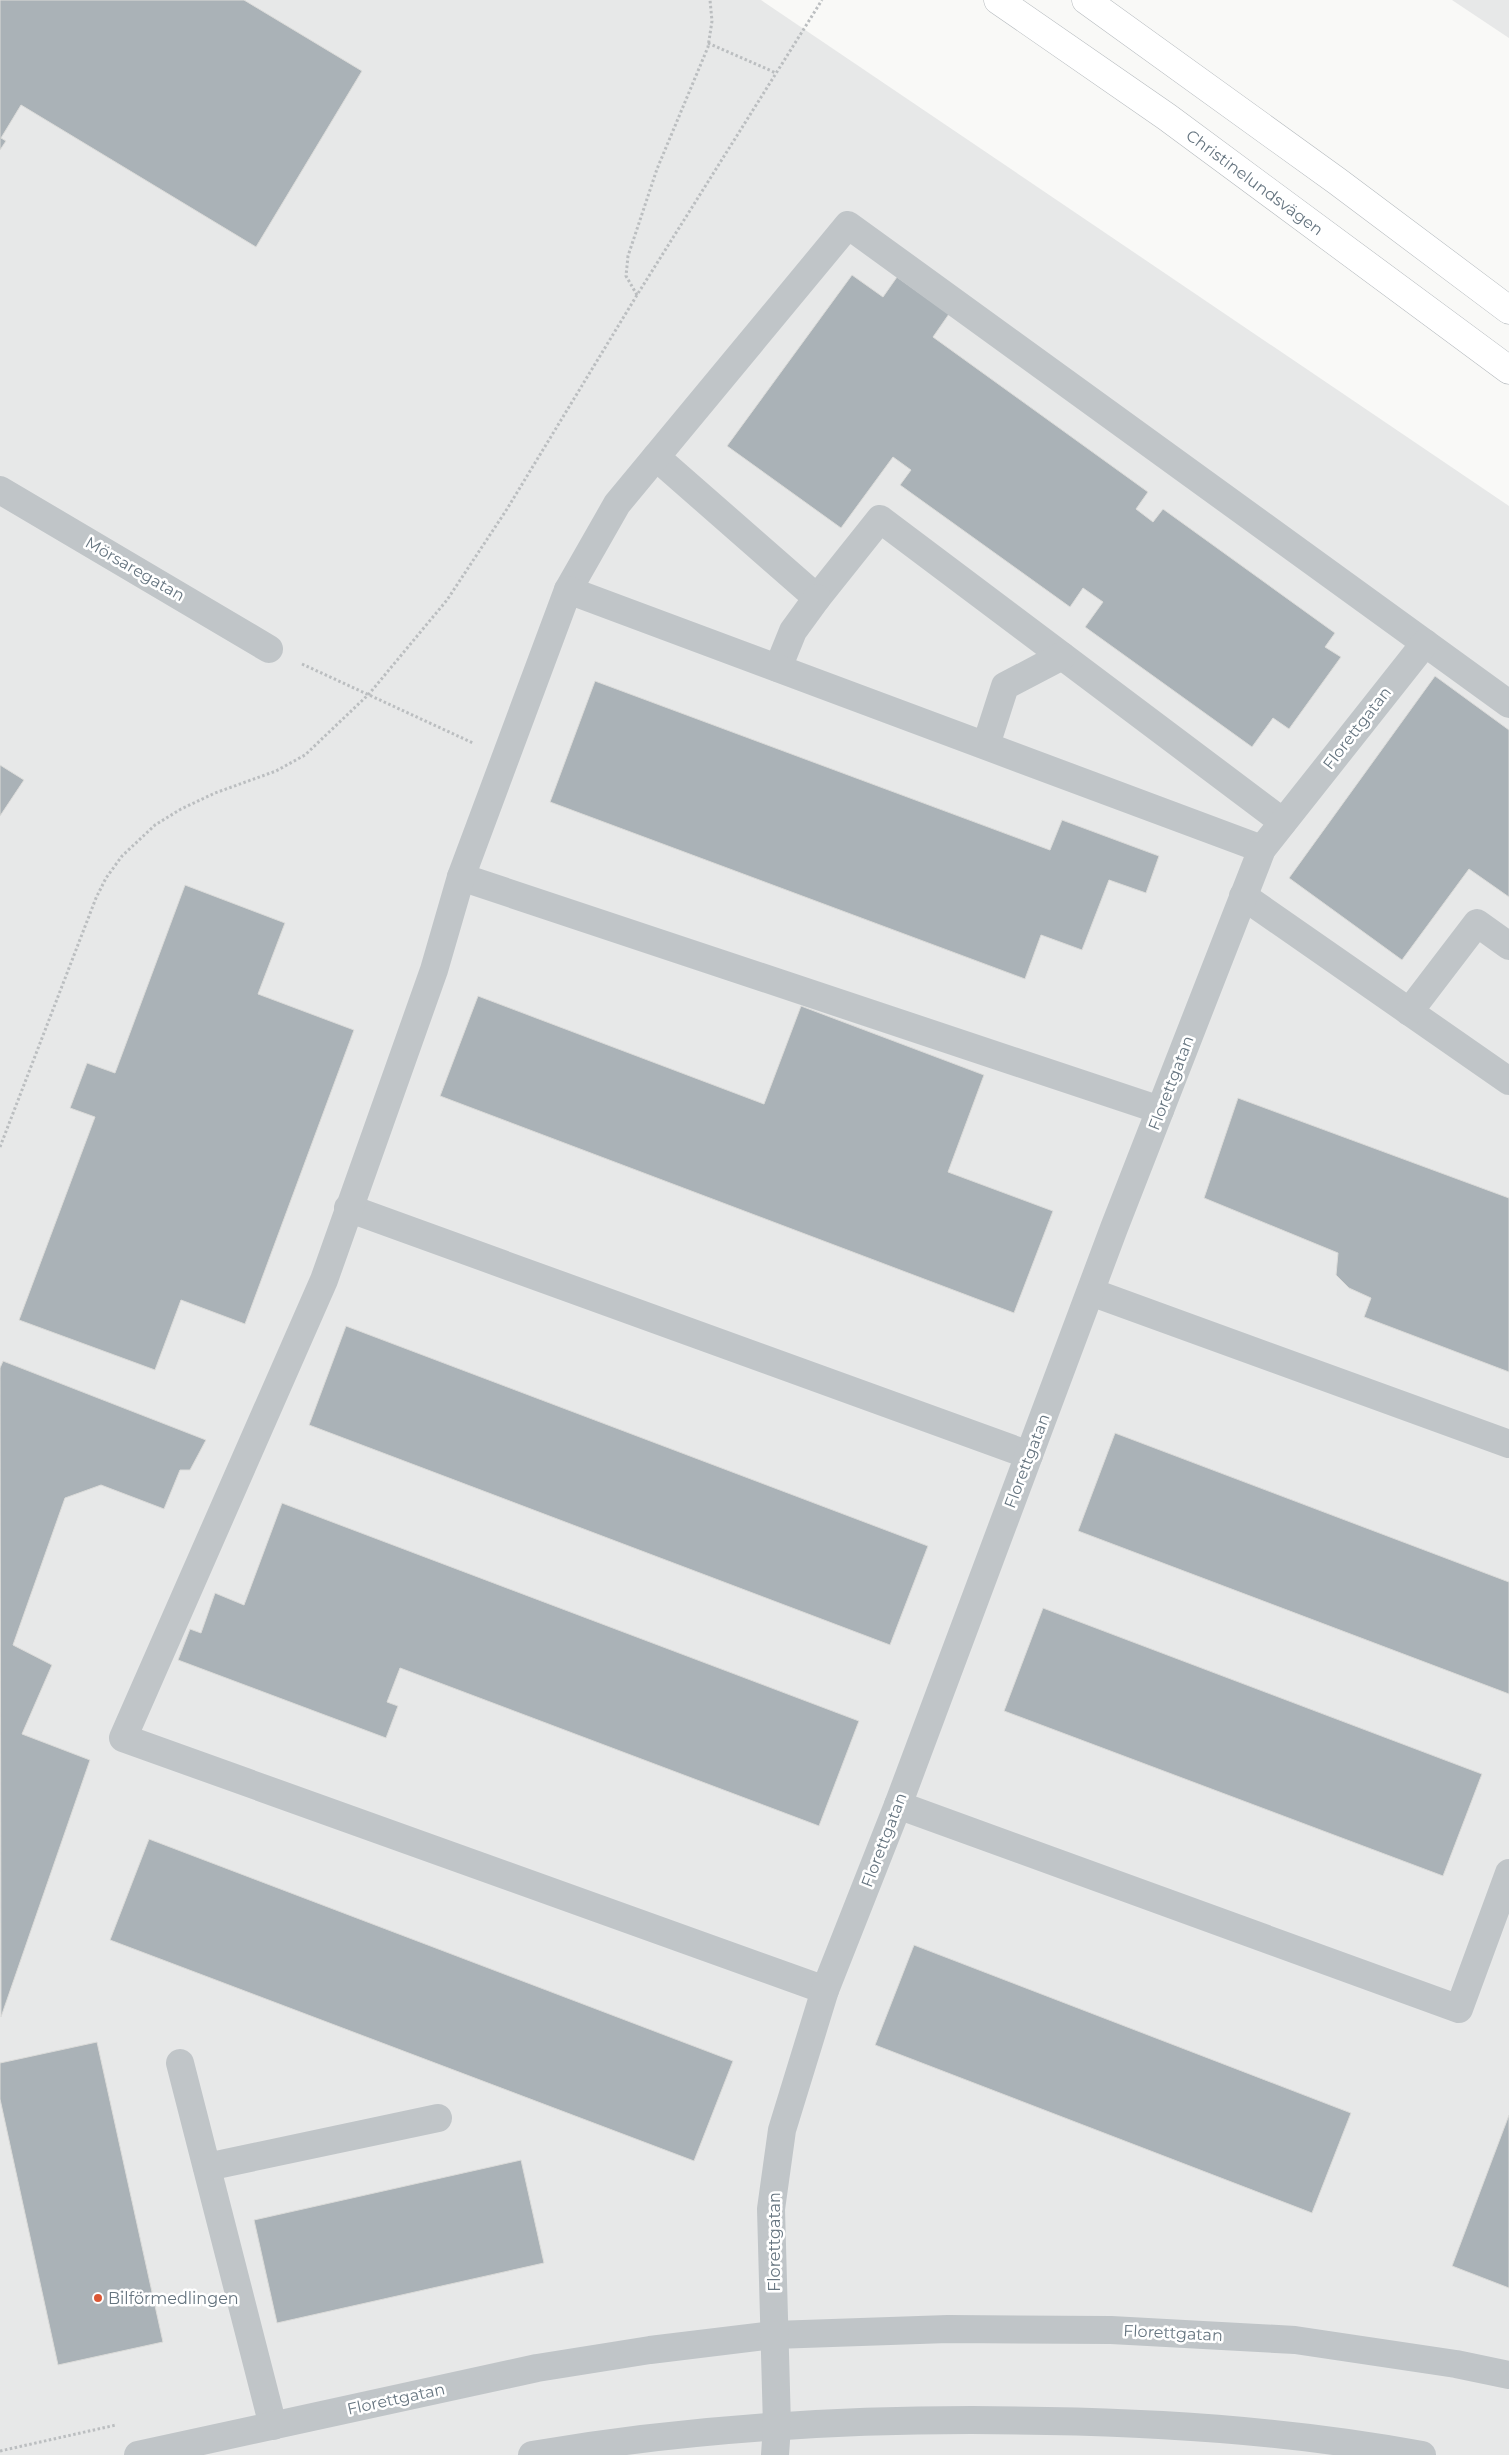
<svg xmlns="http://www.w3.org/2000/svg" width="1509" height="2455" font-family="Montserrat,sans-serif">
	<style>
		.built { fill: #e7e8e8 }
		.building { fill: #aab2b7; stroke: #dbdbd9 }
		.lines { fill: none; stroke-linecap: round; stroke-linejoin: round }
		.major-casing { stroke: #b4b9bd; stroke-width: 29 }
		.path { stroke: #bbbec0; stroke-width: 3; stroke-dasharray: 2.5 2.5; stroke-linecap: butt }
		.minor { stroke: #c0c5c8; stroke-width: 28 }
		.major { stroke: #fff; stroke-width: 28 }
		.poi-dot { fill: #db5735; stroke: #fff; stroke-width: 2 }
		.labels { text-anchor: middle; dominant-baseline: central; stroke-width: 5; stroke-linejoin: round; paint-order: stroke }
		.street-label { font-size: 16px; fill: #667580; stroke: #fff }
		.poi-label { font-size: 16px; fill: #667580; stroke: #fff; text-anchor: start }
	</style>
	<rect width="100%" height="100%" fill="#f9f9f7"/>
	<!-- built -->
	<g class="built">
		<polygon points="0,0 761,0 1509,506 1509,2455 0,2455"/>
		<polygon points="1452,0 1509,0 1509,38"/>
	</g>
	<!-- building -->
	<g class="building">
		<polygon points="0,0 244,0 362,71 256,247 21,105 1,138 6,141 0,150"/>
		<polygon points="852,275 883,297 897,277 949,314 933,337 1148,492 1136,509 1153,522 1163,509 1335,633 1325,647 1341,657 1289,729 1273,718 1252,747 1085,627 1103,602 1083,588 1070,607 900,485 911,470 893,457 841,528 727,446"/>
		<polygon points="1435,676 1509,730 1509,897 1469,869 1402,960 1289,878"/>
		<polygon points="595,681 1050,850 1062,820 1159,856 1146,893 1109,880 1082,950 1041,935 1025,979 550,802"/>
		<polygon points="0,765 24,780 0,816"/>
		<polygon points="185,885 285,923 258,994 354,1030 245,1324 181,1300 155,1370 19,1320 95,1117 70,1108 87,1063 115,1073"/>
		<polygon points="478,996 764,1104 801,1006 984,1075 948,1172 1053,1211 1014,1313 440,1096"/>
		<polygon points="1238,1098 1509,1198 1509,1372 1364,1317 1371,1298 1349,1288 1336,1275 1338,1253 1204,1198"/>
		<polygon points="346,1326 928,1546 890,1645 309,1425"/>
		<polygon points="3,1361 206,1440 190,1470 180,1470 164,1509 101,1485 65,1498 13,1645 52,1665 22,1734 90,1760 1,2017 0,1368"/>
		<polygon points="1115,1433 1509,1582 1509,1694 1078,1531"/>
		<polygon points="282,1503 859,1721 819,1826 400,1668 387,1702 398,1706 386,1738 178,1660 190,1629 201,1633 215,1593 244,1605"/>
		<polygon points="1043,1608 1482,1774 1443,1876 1004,1711"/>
		<polygon points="149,1839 733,2061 694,2161 110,1940"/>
		<polygon points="914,1945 1351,2113 1312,2213 875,2045"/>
		<polygon points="97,2042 163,2342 58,2365 0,2099 0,2063"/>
		<polygon points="1509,2115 1509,2288 1452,2266"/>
		<polygon points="521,2160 544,2263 277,2323 254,2220"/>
	</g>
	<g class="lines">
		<!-- major casing -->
		<g class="major-casing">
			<g id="major">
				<path id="s1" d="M998,0l169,117 342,253"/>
				<polyline points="1086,0 1337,181 1509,310"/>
			</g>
		</g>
		<!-- path -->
		<g class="path">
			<polyline points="708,43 776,73"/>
			<polyline points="637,295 626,276 628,256 657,169 708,47 712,21 710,0"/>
			<polyline points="302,664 473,743"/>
			<polyline points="0,1147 96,898 106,878 122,856 155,825 181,809 215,793 276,771 305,755 369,694 447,600 507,509 637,295 822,0"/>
			<polyline points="0,2451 116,2425"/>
		</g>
		<!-- minor -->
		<g class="minor">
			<polyline points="656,457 817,598 880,519 1283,822"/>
			<polyline points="0,490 269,649"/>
			<polyline points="568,590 617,504 848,225 1509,704"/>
			<polyline points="778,668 793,631 817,598"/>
			<polyline points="986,745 1005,686 1062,656"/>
			<polyline points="461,877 1160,1110"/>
			<polyline points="1243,896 1509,1081"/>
			<polyline points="1409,1012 1477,923 1509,946"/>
			<polyline points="348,1208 1029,1455"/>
			<polyline points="1091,1292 1509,1444"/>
			<polyline points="898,1805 1459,2009 1509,1873"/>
			<polyline points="825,1990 123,1738 324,1280 434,970 461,877 568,590 1262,849"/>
			<polyline points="180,2063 273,2426"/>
			<polyline points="207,2167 438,2118"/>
			<polyline points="138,2455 537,2368 650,2350 774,2335 948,2329 1111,2330 1295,2340 1456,2364 1509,2375"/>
			<path d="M532,2455c170,-29 343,-38 515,-34 125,2 251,11 375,34"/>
			<polyline points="775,2455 777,2426 771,2209 782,2130 825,1990 898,1805 1114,1228 1262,849 1425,643"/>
		</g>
		<!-- major -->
		<use href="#major" class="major"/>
	</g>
	<!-- markers -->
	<circle class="poi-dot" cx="98" cy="2298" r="5"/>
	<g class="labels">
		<!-- street labels -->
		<g class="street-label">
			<text stroke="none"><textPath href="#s1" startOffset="315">Christinelundsvägen</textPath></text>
			<text transform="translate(135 569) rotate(30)">Mörsaregatan</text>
			<text transform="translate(1357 728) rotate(-52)">Florettgatan</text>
			<text transform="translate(1171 1083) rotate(-69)">Florettgatan</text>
			<text transform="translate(1027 1461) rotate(-69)">Florettgatan</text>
			<text transform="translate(884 1840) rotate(-69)">Florettgatan</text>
			<text transform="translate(774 2242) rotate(-90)">Florettgatan</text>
			<text transform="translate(1173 2333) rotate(3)">Florettgatan</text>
			<text transform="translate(396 2399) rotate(-12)">Florettgatan</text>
		</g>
		<!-- poi labels -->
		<g class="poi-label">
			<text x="108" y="2298">Bilförmedlingen</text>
		</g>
	</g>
</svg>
